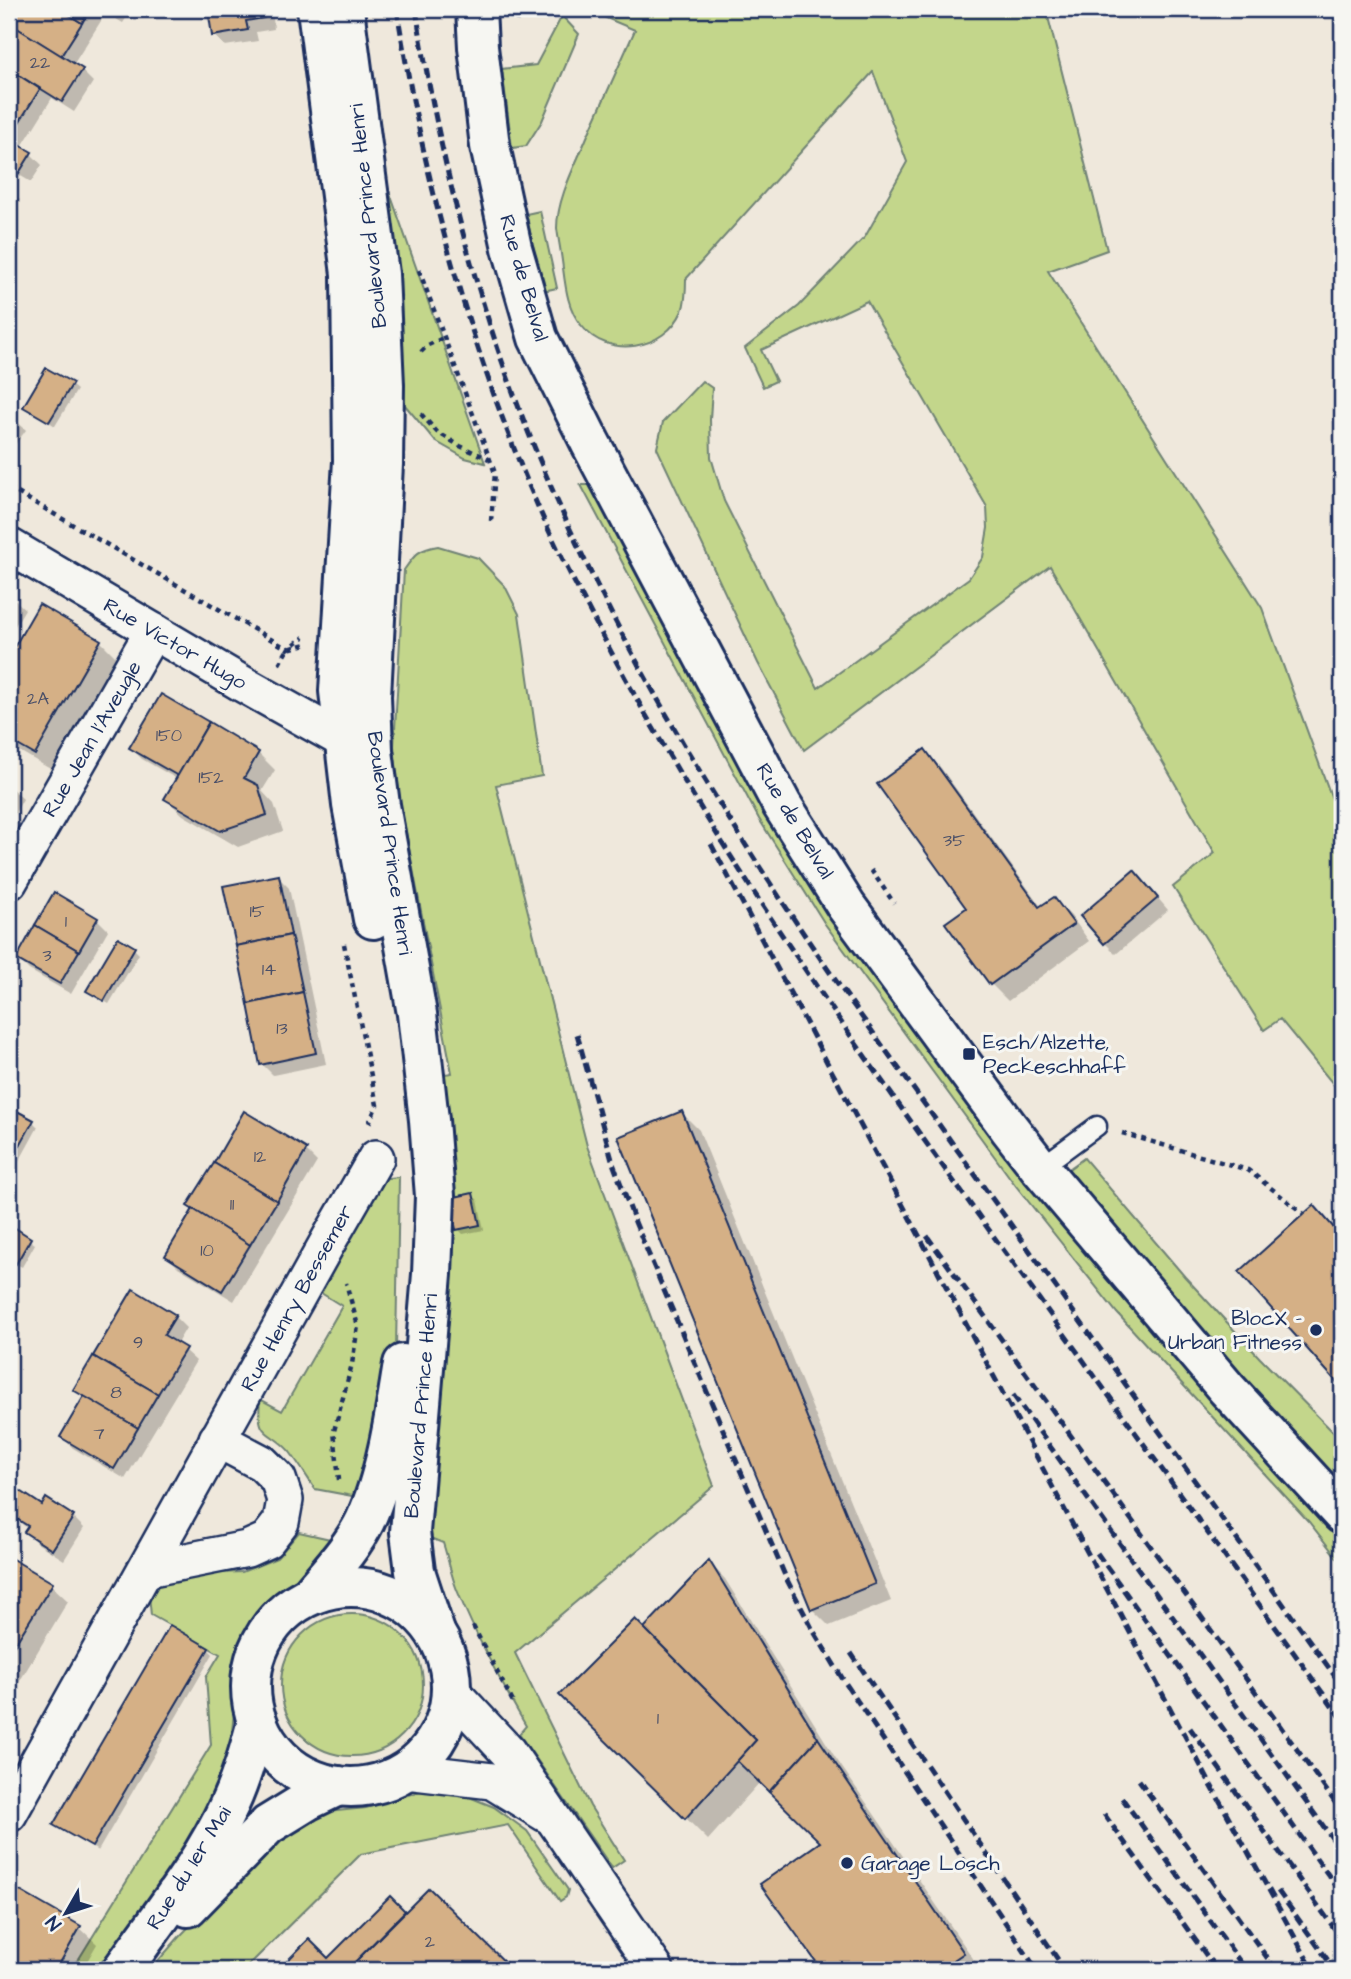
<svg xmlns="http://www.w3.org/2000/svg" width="1351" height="1979" font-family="'Architects Daughter',sans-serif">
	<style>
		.green { fill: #c3d68b; stroke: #6f8274; stroke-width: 2 }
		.shadow { fill: #0003 }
		.building { fill: #d5b086; stroke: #1b2f5e; stroke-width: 2 }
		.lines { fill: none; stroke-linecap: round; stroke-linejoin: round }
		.service-casing { stroke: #1b2f5e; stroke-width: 23 }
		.minor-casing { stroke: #1b2f5e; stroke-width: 40 }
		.secondary-casing { stroke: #1b2f5e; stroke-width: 44 }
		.primary-casing { stroke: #1b2f5e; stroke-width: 44 }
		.path { stroke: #1b2f5e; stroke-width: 4.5; stroke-dasharray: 5 5; stroke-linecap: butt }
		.service { stroke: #f6f6f2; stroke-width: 18 }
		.minor { stroke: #f6f6f2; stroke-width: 35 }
		.secondary { stroke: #f6f6f2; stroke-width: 38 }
		.primary { stroke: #f6f6f2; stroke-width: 38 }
		.rail { stroke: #1b2f5e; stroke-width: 5; stroke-dasharray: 10 5; stroke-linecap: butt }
		.poi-dot { fill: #1b2f5e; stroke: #f6f6f2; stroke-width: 2.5 }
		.labels { text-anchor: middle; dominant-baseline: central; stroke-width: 6; stroke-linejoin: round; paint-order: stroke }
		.number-label { font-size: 18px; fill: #4a4f68 }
		.street-label { font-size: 21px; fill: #1b2f5e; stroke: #f6f6f2 }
		.poi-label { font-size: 21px; fill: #1b2f5e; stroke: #f6f6f2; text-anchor: start }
	</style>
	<rect width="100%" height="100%" fill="#efe8dc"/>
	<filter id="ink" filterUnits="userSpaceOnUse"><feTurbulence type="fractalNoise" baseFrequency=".0143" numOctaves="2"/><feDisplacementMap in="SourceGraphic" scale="14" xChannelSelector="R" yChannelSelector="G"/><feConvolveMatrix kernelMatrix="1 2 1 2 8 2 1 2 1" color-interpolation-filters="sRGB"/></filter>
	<g filter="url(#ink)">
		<!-- green -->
		<g class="green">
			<path d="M585,9h461l61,241 -59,21 214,337 80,218v269l-62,-76 -16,11 -91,-143 42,-34 -165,-287 -246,184 -46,-87 -101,-215 6,-26 39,-41 10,7 -2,32 1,37 13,44 94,187 151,-110 14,-21 5,-29 -1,-21 -120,-206 -106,49 15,31 -13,6 -18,-39 54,-42 66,-69 42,-75 -34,-90 -187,207c0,11 0,22 -4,32 -17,39 -74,49 -101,14 -16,-19 -16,-47 -20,-71 -1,-8 -3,-17 -4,-26 0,-30 19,-64 30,-91 16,-35 32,-71 48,-107z"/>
			<polygon points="562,16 579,34 542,121 526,146 512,148 502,69 536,65"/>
			<polygon points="380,165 485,463 465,458 435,441 404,404 402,361"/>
			<polygon points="540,211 557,288 543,291 526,214"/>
			<polygon points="581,485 613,485 782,805 1052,1181 1084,1158 1185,1277 1260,1358 1342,1441 1342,1564 1309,1522 1117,1313 1016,1186 825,924 759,819"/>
			<path d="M438,546l40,12 27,28 14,28 23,162 -46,9 91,361 127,340 -199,167 75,153 34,54 -12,8 -93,-134 7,-8c-25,-44 -50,-89 -69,-136 -6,-15 -9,-32 -14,-47l-18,-7 -1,-459 28,-4 -52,-272 -6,-55 10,-176c11,-16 15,-21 34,-24z"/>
			<path d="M399,1177l-3,172 -38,148 -43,-8c-8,-12 -16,-25 -25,-37 -21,-24 -34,-12 -30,-53l22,12 60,-105 -29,-18 64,-109z"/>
			<polygon points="299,1532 339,1541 329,1556 267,1600 245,1634 231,1670 234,1713 228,1767 198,1838 127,1937 97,1970 72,1970 211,1745 206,1677 220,1654 151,1615 147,1576 242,1572 277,1558"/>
			<circle cx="352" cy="1685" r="71"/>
			<polygon points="427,1789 468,1789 467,1796 494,1807 527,1831 568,1890 566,1897 560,1901 508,1825 361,1854 244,1970 150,1970 180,1936 271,1843 327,1812 366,1808"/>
		</g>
		<!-- shadow -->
		<g class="shadow">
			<polygon points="21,9 132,9 123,23 106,13 73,65 82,71 93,82 74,112 52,98 21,148 31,154 42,165 31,182 9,169 9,28"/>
			<polygon points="210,9 272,9 275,13 273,18 274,29 256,32 258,41 225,46 214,35"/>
			<polygon points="9,189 20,200 10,216 9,216"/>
			<polygon points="71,385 77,390 55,426 26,406"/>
			<polygon points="9,414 26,430 9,453"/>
			<polygon points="9,595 25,609 9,636"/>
			<polygon points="40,606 100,641 117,658 52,770 9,745 9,659"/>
			<polygon points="131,748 258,753 275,770 262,791 274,804 283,831 238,847 183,815 166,799 177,779 142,759"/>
			<polygon points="925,751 941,768 1042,908 1054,899 1071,916 1089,941 1008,1001 991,984"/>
			<polygon points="9,786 23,799 9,824"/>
			<polygon points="278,877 289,888 326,1064 273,1075 262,1064"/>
			<polygon points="1145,883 1168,910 1116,954 1105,943"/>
			<polygon points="97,919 108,930 71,994 29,970 18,959"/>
			<polygon points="134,949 139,954 109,1004 94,995 89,990"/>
			<polygon points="18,1113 33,1122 38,1127 15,1169 9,1166 9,1130"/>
			<polygon points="245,1113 306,1151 317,1162 234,1301 178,1267 167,1256 194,1211 189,1206"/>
			<polygon points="682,1113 699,1130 891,1601 829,1626 812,1609"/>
			<polygon points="472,1195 478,1200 484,1230 463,1234 458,1229"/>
			<polygon points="1314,1208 1342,1237 1342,1386 1241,1272"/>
			<polygon points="9,1226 35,1244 22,1267 9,1260"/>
			<polygon points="133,1292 175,1317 186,1328 176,1345 184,1350 196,1361 125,1479 73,1448 62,1437 85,1399 75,1390"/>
			<polygon points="19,1493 42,1507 73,1517 84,1528 64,1560 37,1543 26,1532 28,1529 9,1513 9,1509"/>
			<polygon points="9,1559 51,1585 68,1601 9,1699"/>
			<polygon points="709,1562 725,1579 835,1757 981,1970 824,1970 763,1885 822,1842 760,1782 708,1840 562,1695 644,1630"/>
			<polygon points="208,1649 213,1654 98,1851 60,1829 55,1824"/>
			<polygon points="14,1889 80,1928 97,1944 82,1970 9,1970 9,1898"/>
			<polygon points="429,1890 510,1970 281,1970 309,1941 328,1960 390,1898 405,1914"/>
		</g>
		<!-- building -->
		<g class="building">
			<polygon points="18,9 60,9 82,23 61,56 9,23"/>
			<polygon points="60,9 90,9 82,23"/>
			<polygon points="208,9 263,9 264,18 246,21 248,30 212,36"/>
			<polygon points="9,23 83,69 62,102 9,69"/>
			<polygon points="9,69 40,89 18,124 9,118"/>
			<polygon points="9,118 18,124 9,139 32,152 19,173 9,166"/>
			<polygon points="46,368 73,383 49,422 23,407"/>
			<polygon points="39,604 101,640 35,755 9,740 9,656"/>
			<polygon points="161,694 209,722 178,776 129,748"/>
			<polygon points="209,722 259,752 244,778 258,785 267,815 220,831 164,799"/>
			<polygon points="925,749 1039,907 1054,897 1074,924 990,985 945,923 966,908 877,784"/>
			<polygon points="1134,870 1158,898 1104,944 1080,916"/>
			<polygon points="279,875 291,935 236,946 223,886"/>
			<polygon points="54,892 98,918 79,951 35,925"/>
			<polygon points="35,925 79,951 60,984 16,959"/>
			<polygon points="291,935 303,992 248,1004 236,946"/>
			<polygon points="118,937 135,947 104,1001 86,991"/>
			<polygon points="303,992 316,1053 260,1065 248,1004"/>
			<polygon points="17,1111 34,1120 9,1165 9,1126"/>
			<polygon points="244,1111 307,1149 277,1201 214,1163"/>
			<polygon points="682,1111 875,1584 811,1610 618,1137"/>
			<polygon points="214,1163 277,1201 250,1245 187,1206"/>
			<polygon points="473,1193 480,1225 456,1230 450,1198"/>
			<polygon points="1314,1205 1342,1237 1342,1388 1239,1272"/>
			<polygon points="193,1209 250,1245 222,1291 165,1256"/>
			<polygon points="9,1224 31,1238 16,1264 9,1259"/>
			<polygon points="133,1289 176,1315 164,1335 186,1348 158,1394 93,1356"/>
			<polygon points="93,1356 158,1394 138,1428 73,1390"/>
			<polygon points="84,1396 138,1428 114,1469 60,1437"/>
			<polygon points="19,1490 42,1505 46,1498 74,1516 52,1550 24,1532 28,1526 9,1514 9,1506"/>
			<polygon points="9,1557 53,1583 12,1649 9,1647"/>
			<polygon points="709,1560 818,1738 769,1792 737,1761 756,1740 644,1628"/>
			<polygon points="635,1619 756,1740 685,1819 559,1695"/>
			<polygon points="170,1625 209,1648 92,1847 53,1825"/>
			<polygon points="818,1738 964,1953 939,1970 822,1970 760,1884 820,1842 769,1792"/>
			<polygon points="13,1887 81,1926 56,1970 9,1970 9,1894"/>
			<polygon points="429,1888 513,1970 347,1970"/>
			<polygon points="390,1896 405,1911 347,1970 278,1970 309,1939 328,1958"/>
		</g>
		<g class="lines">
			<!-- service casing -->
			<g class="service-casing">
				<polyline id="service" points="1040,1168 1097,1126"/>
			</g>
			<!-- minor casing -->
			<g class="minor-casing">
				<g id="minor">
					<polyline points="9,546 241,683 343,740"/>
					<polyline points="9,882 153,631"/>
					<polyline points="147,1569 247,1549 267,1540 281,1522 285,1500 278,1479 262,1463 217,1439"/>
					<polyline points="451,1691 508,1752 656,1970"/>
					<polyline points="406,1771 492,1781 546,1814"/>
					<polyline points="9,1814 330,1238 376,1158"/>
				</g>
			</g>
			<!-- secondary casing -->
			<g class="secondary-casing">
				<polyline id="secondary" points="476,9 478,47 490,146 512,248 538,338 590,442 782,805 846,906 1009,1128 1040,1168 1227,1389 1342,1514"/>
			</g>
			<!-- primary casing -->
			<g class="primary-casing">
				<g id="primary">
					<polyline points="317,9 351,274 353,461 339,691 352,805 373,919"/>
					<polyline points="344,9 379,274 384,385 383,464 371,696 373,751 380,805 417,1014 429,1120 435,1196 432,1274 410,1532 415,1571 435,1632"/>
					<circle cx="351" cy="1687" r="100"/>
					<path d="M310,1595c19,-23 42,-47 55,-74 21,-45 30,-107 38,-157"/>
					<polyline points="188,1907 268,1825 307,1801 338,1786"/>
					<path d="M122,1970c38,-54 81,-107 108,-167 12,-26 20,-55 27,-82"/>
				</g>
			</g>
			<!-- path -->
			<g class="path">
				<polyline points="517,21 518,9"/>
				<polyline points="419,270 495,473 491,521"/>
				<polyline points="421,352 428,345 443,338"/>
				<polyline points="421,414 437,432 460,446 489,459"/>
				<polyline points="9,488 288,649 304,637"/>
				<polyline points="279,664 288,649 306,644"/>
				<polyline points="871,870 894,903"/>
				<polyline points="344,944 377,1105 369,1123"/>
				<polyline points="1122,1133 1248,1170 1304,1214"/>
				<polyline points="339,1480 334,1431 352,1364 358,1326 346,1283"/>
				<polyline points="473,1626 513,1702"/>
			</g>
			<!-- service -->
			<use href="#service" class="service"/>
			<!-- minor -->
			<use href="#minor" class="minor"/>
			<!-- secondary -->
			<use href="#secondary" class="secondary"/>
			<!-- primary -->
			<use href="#primary" class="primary"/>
			<!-- rail -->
			<g class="rail">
				<path d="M397,9c26,167 70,330 136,486 22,52 49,102 75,151 98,185 217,356 339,526 132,182 264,365 395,548"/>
				<path d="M416,9c25,159 66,317 130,466 75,176 177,341 285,499l511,712"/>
				<polyline points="711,844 1211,1785 1313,1970"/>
				<polyline points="577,1034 613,1163 635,1222 786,1578 813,1630 844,1681 1037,1970"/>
				<polyline points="927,1236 1342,1812"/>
				<polyline points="1013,1395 1342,1852"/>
				<polyline points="1097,1553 1342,1894"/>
				<polyline points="851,1653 1065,1970"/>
				<polyline points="1190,1728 1342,1939"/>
				<polyline points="1139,1780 1276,1970"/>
				<polyline points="1122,1798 1246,1970"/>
				<polyline points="1104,1814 1217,1970"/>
				<polyline points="1278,1891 1335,1970"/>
			</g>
		</g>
	</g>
	<!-- markers -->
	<g class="poi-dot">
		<rect x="962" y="1047" width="14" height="14" rx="3.5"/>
		<circle cx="1316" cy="1330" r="7"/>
		<circle cx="847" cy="1863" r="7"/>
	</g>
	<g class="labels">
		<!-- number labels -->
		<g class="number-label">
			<text x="40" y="62">22</text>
			<text x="38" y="698">2A</text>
			<text x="169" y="735">150</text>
			<text x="211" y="777">152</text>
			<text x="954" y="840">35</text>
			<text x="257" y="911">15</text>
			<text x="66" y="921">1</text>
			<text x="47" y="955">3</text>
			<text x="269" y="969">14</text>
			<text x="282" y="1028">13</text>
			<text x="260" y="1156">12</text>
			<text x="232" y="1204">11</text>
			<text x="207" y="1250">10</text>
			<text x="138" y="1342">9</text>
			<text x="116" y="1392">8</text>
			<text x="99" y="1433">7</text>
			<text x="658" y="1718">1</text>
			<text x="430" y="1941">2</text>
		</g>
		<!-- street labels -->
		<g class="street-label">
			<text transform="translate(368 216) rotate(-96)">Boulevard Prince Henri</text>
			<text transform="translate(524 278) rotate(74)">Rue de Belval</text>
			<text transform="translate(175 644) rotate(30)">Rue Victor Hugo</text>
			<text transform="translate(92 739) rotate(-60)">Rue Jean l'Aveugle</text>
			<text transform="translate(795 821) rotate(59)">Rue de Belval</text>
			<text transform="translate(390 843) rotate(82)">Boulevard Prince Henri</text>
			<text transform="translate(297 1298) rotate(-61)">Rue Henry Bessemer</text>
			<text transform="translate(421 1406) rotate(-85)">Boulevard Prince Henri</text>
			<text transform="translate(189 1868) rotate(-58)">Rue du 1er Mai</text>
		</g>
		<!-- poi labels -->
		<g class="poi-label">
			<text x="983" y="1042">Esch/Alzette,<tspan x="983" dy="24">Peckeschhaff</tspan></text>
			<text x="1302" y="1318" text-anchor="end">BlocX -<tspan x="1302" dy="24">Urban Fitness</tspan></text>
			<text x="861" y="1863">Garage Losch</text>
		</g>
	</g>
	<!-- margin -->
	<rect width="1351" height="1979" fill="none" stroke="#f6f6f2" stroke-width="35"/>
	<rect x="18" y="18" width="1316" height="1944" fill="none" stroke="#1b2f5e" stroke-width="2.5" filter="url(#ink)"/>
	<!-- north arrow -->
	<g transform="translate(66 1913) rotate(231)" stroke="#f6f6f2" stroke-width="5" paint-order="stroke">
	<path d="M0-5L12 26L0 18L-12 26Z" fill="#1b2f5e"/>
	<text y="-10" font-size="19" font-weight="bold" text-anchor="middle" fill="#1b2f5e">N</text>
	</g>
</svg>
